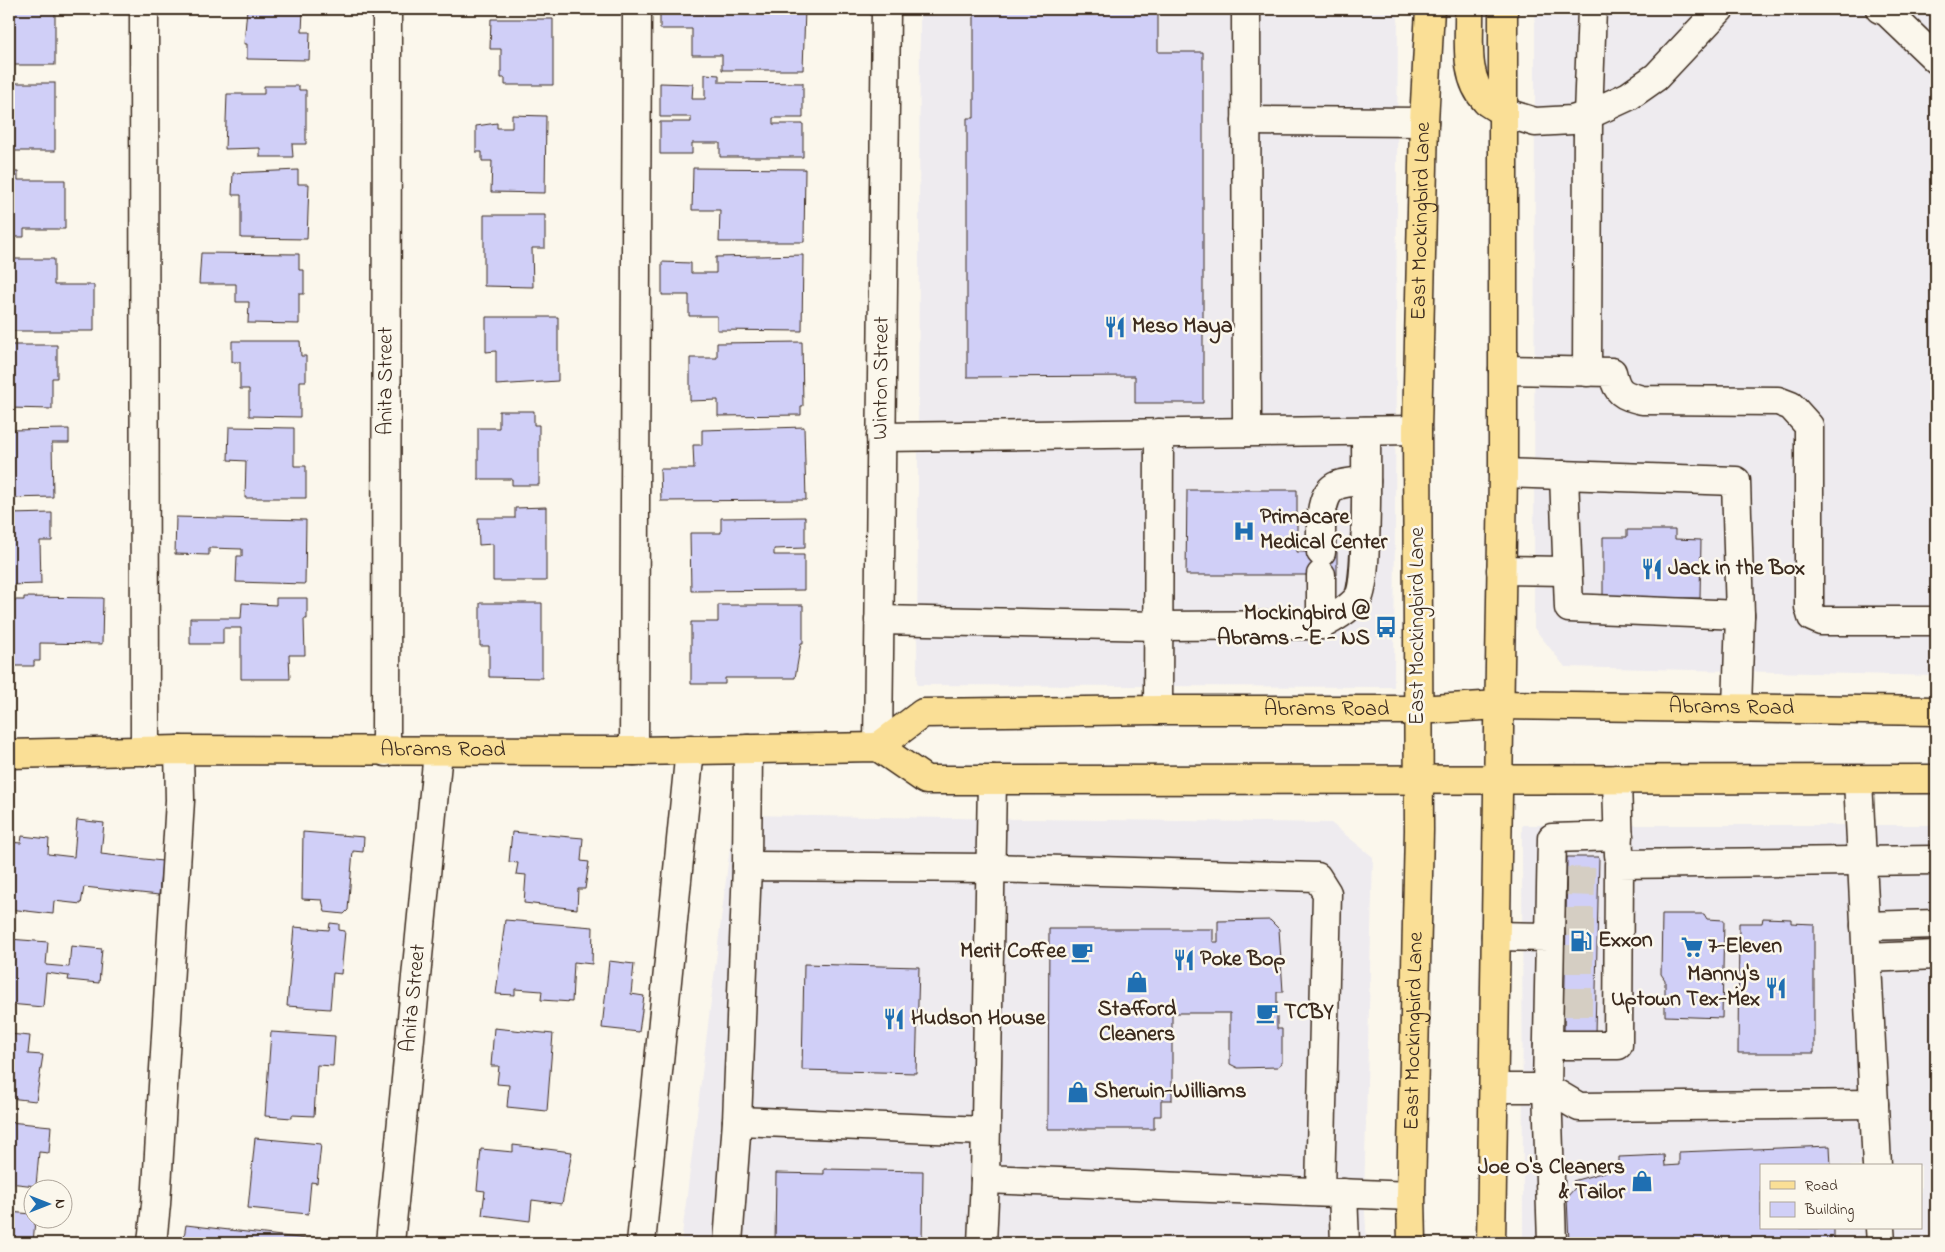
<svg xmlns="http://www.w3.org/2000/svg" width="1945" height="1252" font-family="'Indie Flower',sans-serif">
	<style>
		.built { fill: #eeebef; fill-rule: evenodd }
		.building { fill: #d0cff7; stroke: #3b2a1e }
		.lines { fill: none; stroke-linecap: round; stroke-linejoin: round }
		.minor-tunnel { stroke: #d5cec3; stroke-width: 28; stroke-dasharray: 28 14; stroke-linecap: butt }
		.minor-casing { stroke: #3b2a1e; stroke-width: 31 }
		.major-casing { stroke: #3b2a1e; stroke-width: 31 }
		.minor { stroke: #fbf7ec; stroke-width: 28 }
		.major { stroke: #fadf96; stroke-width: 28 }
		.labels { text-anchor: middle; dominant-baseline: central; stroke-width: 5; stroke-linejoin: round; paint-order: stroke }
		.street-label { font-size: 22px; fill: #3b2a1e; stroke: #fbf7ec }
		.poi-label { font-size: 22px; font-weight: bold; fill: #3b2a1e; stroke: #fbf7ec; text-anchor: start }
	</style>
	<rect width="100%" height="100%" fill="#fbf7ec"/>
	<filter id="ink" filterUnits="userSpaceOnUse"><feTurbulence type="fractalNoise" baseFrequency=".02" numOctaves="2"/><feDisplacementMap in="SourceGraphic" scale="10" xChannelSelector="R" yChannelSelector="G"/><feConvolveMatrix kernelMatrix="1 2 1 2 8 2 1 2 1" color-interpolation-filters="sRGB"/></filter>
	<g filter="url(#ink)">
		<!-- built -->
		<g class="built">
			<polygon points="920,9 1398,9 1394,687 917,685"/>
			<polygon points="1535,9 1936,9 1936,676 1565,667 1534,628"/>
			<polygon points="734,815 1331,823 1373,857 1364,1197 1367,1243 681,1243"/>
			<path d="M1522,825h414v418h-413zM1761,1166h160v62h-160z"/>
		</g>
		<!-- building -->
		<g class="building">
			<rect x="9" y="9" width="46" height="56"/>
			<polygon points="247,9 303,9 302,32 310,32 309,60 247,59 247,44 244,44"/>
			<polygon points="660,9 692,9 692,11 719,11 719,9 805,9 803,70 722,70 722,55 692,55 692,29 660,29"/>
			<polygon points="974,9 1158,9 1158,52 1203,52 1203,403 1135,403 1135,376 967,377 967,118 974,118"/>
			<polygon points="491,19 553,19 553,85 505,85 505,78 501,78 501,49 490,49"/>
			<polygon points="705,74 719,75 719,82 803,83 803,118 773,118 773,124 803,124 803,157 720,157 720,143 692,143 692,154 660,154 660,122 691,122 691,117 660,117 660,83 693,84 692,99 705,99"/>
			<rect x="9" y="83" width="46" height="68"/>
			<polygon points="264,86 299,86 299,90 306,90 306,144 292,144 293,157 260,157 260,148 225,149 227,94 264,94"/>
			<polygon points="512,115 546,116 545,193 491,192 492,161 482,161 482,152 476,152 476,126 497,123 497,128 512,128"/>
			<polygon points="693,168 805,169 804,242 719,242 720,210 692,210"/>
			<polygon points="298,170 298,184 309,184 307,239 241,238 241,195 232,195 233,173"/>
			<polygon points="9,172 18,172 18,180 65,180 65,229 24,229 24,237 9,237"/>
			<polygon points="484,215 545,215 545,248 532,248 533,287 484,286"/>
			<polygon points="201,253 299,254 299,270 304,270 304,294 299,294 299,324 248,323 249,302 236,302 236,284 199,284"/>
			<polygon points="803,255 802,331 717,330 717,316 689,316 689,295 662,295 662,262 691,263 691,273 716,273 716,257"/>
			<polygon points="9,259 54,259 54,285 94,285 94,331 9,331"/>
			<polygon points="486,317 558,317 558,381 496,385 496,351 486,352"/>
			<polygon points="232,341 300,341 301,356 306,356 306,381 300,381 300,417 249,416 249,389 240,389 240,362 232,362"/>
			<polygon points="802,342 803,406 801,406 801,415 718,416 718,400 690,401 690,358 717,358 717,343"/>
			<polygon points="9,345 57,345 57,378 52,378 52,409 9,408"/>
			<polygon points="499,411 534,411 534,425 539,425 539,485 512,485 512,479 478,479 478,428 499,428"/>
			<polygon points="229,427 294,428 294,466 306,466 306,498 245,498 246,461 228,460"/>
			<polygon points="804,427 806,500 661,501 660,469 694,469 693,445 702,445 702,430"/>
			<polygon points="69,429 69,443 52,443 53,497 9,498 9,430"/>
			<polygon points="1187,490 1297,490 1297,552 1337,552 1337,575 1186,575"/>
			<polygon points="546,507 546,581 493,581 493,544 479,545 478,518 515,518 515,508"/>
			<polygon points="52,513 52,541 40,541 41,584 9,585 9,514"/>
			<polygon points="176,517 306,520 305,584 236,582 237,556 242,556 242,549 209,548 209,555 175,554"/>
			<polygon points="805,517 805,548 774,549 774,555 804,555 804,590 691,591 690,533 721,533 721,518"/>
			<polygon points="1627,530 1675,530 1675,539 1701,540 1700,598 1668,598 1668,603 1603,602 1603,537 1627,537"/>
			<polygon points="24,597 103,598 102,644 40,643 40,661 34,661 34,666 11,666 11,675 9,675 9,600 24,600"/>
			<polygon points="276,598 307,598 307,619 304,619 305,655 289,655 290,679 241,679 241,628 223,628 223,644 190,644 190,618 241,618 242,603 276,605"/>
			<polygon points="480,603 542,603 542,678 489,677 489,646 480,646"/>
			<polygon points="718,605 803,605 803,643 801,643 795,678 725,678 725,684 691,684 691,622 718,622"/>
			<polygon points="77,820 104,823 101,854 162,861 159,895 84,887 81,904 54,901 53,914 9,909 9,842 21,843 22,836 49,839 48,854 74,857"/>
			<polygon points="303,832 364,837 363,852 353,851 348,910 344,914 325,912 322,900 302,899"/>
			<polygon points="512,832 583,838 581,861 589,862 585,889 578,889 577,909 524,903 526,875 516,874 518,863 509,862"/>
			<polygon points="1567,857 1599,857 1595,1034 1564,1034"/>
			<rect x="1934" y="882" width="2" height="33"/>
			<polygon points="1662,914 1704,914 1707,919 1724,920 1722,1018 1665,1016 1665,980 1661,974"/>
			<polygon points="1763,918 1791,919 1791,923 1814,924 1814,1053 1738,1053 1739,923 1762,923"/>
			<polygon points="505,920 593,927 592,964 574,962 572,1002 541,1000 542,991 515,989 515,995 496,994"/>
			<polygon points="1270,920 1279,929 1283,992 1277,992 1277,1029 1282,1029 1282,1063 1277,1067 1238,1068 1230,1064 1230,1013 1172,1013 1172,1100 1161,1100 1161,1116 1154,1116 1154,1129 1048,1129 1049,929 1213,929 1213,942 1218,942 1218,921"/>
			<polygon points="330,923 339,924 339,930 345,931 341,974 333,973 330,1009 287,1006 294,927 329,930"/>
			<polygon points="9,939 48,942 46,965 69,967 71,946 102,949 99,983 68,980 69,976 46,973 43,1007 9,1004"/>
			<polygon points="609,961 634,964 631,994 644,996 639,1032 602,1028"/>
			<polygon points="804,964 919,967 916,1073 802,1070"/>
			<polygon points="494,1028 553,1034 547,1111 507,1107 509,1085 497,1084 499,1066 491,1066"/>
			<polygon points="271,1032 335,1036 333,1066 317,1065 314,1116 292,1115 292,1118 265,1116"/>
			<polygon points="9,1034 30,1036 28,1054 43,1055 36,1101 9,1098"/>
			<polygon points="9,1122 51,1126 49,1153 39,1152 36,1186 9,1183"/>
			<polygon points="255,1138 321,1144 317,1183 311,1182 308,1214 248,1208"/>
			<polygon points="513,1145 572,1152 562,1204 532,1200 530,1221 482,1215 485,1191 477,1190 481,1149 513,1152"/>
			<polygon points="1830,1146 1831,1166 1761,1166 1761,1228 1834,1228 1834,1243 1569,1243 1567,1197 1575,1188 1573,1181 1619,1168 1619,1157 1664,1155 1665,1166 1679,1165 1679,1152"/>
			<polygon points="824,1169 923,1171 922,1243 775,1243 776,1173 824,1174"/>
			<polygon points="9,1205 9,1212 32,1214 32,1220 35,1220 33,1243 9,1243"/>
			<polygon points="186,1225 316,1240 316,1243 183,1243"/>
		</g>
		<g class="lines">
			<!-- minor-tunnel -->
			<g class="minor-tunnel">
				<polyline points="1567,881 1598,882"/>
				<polyline points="1566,922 1597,922"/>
				<polyline points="1565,959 1596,959"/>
				<polyline points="1564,1002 1596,1002"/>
			</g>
			<!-- minor casing -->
			<g class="minor-casing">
				<g id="minor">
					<polyline points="144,9 145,751"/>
					<polyline points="1246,9 1247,432"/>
					<polyline points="1880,9 1887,12 1936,59"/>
					<polyline points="1503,112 1535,122 1572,120 1588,115 1629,96 1656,77 1720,9"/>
					<polyline points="1246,121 1424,122"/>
					<path d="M1503,370l109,2c5,21 10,23 30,28l136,1 13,5 18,20v181l3,10 9,4h115"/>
					<polyline points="1587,372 1588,115 1592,9"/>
					<polyline points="881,437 1417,430"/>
					<polyline points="1503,473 1736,481 1740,615 1737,708"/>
					<polyline points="1564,475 1569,608 1740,615"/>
					<path d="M1321,552c1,-19 -5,-58 17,-67 8,-3 19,-3 28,-4"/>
					<polyline points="1501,570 1567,571"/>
					<polyline points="1321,575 1321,625"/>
					<path d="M879,620l279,6 163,-1c13,-7 27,-15 37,-27 10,-14 8,-142 8,-167"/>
					<polyline points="1158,710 1159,433"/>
					<path id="s1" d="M878,747l8,-738"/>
					<polyline points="634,751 637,9"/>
					<path id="s2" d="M386,752l1,-743"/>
					<polyline points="1617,779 1619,855"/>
					<polyline points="992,780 985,1179 1411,1196"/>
					<polyline points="1858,780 1877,1166"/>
					<polyline points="747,866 748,749"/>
					<polyline points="1865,926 1936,924"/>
					<polyline points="1496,936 1550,937 1547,1088 1552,1243"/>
					<polyline points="1550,937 1552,838 1619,836"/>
					<polyline points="1867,958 1936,955"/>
					<polyline points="1548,1045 1618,1045 1619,864 1936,860"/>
					<polyline points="1494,1088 1547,1088 1579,1107 1874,1104"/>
					<polyline points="737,1121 985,1131"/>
					<polyline points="1343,1193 1345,1243"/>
					<polyline points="1880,1228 1881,1243"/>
					<polyline points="152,1243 156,1204 180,800 179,750"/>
					<path id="s3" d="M390,1243l48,-491"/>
					<polyline points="641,1243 690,749"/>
					<polyline points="728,1243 737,1121 747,866 990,868 1317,877 1327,893 1320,1192"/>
					<polyline points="982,1243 985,1179"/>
				</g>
			</g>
			<!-- major casing -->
			<g class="major-casing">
				<g id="major">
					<path d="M1469,9c1,30 -6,68 17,92 5,4 11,7 17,11"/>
					<path id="s4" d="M878,747l45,-34 235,-3h259l82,-5 437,6"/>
					<path id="s5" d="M9,754l170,-4 455,1 244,-4 48,33 1010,-1"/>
					<path id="s6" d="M1412,1243l-1,-47 8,-366 -2,-400 7,-308 6,-113"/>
					<polyline points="1491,1243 1503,473 1503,9"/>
				</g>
			</g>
			<!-- minor -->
			<use href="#minor" class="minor"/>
			<!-- major -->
			<use href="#major" class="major"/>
		</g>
	</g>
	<!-- icons -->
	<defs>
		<g id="restaurant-bare" transform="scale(1.725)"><path d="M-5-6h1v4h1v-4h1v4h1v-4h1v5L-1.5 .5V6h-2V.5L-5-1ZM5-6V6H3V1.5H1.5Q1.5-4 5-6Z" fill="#1f6fb2" stroke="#fbf7ec" stroke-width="2.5" paint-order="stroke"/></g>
		<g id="hospital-bare" transform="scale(1.725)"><path d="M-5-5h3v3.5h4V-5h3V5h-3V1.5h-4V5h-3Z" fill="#1f6fb2" stroke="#fbf7ec" stroke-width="2.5" paint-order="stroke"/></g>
		<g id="bus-bare" transform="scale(1.725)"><path d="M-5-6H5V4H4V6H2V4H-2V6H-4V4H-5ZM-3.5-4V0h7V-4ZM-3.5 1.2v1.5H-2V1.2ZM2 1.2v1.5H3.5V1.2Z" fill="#1f6fb2" stroke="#fbf7ec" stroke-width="2.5" paint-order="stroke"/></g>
		<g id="fuel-bare" transform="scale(1.725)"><path d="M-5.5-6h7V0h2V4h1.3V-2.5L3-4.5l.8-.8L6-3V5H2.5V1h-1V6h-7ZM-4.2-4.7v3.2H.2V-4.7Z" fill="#1f6fb2" stroke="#fbf7ec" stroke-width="2.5" paint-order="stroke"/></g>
		<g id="supermarket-bare" transform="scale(1.725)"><path d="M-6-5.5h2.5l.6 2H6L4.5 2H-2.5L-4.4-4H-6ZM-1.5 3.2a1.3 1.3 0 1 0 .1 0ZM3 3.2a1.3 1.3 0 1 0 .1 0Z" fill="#1f6fb2" stroke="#fbf7ec" stroke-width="2.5" paint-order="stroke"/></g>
		<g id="cafe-bare" transform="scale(1.725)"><path d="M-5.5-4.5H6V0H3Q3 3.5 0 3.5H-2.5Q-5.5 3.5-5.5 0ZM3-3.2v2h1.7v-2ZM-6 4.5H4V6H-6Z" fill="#1f6fb2" stroke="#fbf7ec" stroke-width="2.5" paint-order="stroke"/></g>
		<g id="shop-bare" transform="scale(1.725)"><path d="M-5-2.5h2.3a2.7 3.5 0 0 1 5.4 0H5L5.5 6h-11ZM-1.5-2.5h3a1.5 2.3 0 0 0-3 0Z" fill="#1f6fb2" stroke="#fbf7ec" stroke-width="2.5" paint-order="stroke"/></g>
	</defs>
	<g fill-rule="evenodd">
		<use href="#restaurant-bare" x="1115" y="327"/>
		<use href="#hospital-bare" x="1244" y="531"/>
		<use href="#restaurant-bare" x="1652" y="569"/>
		<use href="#bus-bare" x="1386" y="627"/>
		<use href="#fuel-bare" x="1581" y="941"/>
		<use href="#supermarket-bare" x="1692" y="947"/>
		<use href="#cafe-bare" x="1082" y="952"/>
		<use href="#restaurant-bare" x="1184" y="960"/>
		<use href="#shop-bare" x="1137" y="982"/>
		<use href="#restaurant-bare" x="1776" y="988"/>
		<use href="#cafe-bare" x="1267" y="1013"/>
		<use href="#restaurant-bare" x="894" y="1019"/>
		<use href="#shop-bare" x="1078" y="1092"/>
		<use href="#shop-bare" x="1642" y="1181"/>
	</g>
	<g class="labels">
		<!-- street labels -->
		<g class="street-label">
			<text stroke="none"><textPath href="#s6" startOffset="1022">East Mockingbird Lane</textPath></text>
			<text stroke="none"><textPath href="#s1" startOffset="369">Winton Street</textPath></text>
			<text stroke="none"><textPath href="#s2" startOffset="371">Anita Street</textPath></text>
			<text transform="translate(1418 626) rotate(-90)">East Mockingbird Lane</text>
			<text stroke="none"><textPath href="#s4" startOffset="865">Abrams Road</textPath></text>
			<text stroke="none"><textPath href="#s4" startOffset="460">Abrams Road</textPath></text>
			<text stroke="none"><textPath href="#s5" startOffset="434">Abrams Road</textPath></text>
			<text stroke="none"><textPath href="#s3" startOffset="246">Anita Street</textPath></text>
			<text stroke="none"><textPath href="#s6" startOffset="212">East Mockingbird Lane</textPath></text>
		</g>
		<!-- poi labels -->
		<g class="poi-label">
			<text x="1132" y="327">Meso Maya</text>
			<text x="1260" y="518">Primacare<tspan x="1260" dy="25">Medical Center</tspan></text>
			<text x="1668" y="569">Jack in the Box</text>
			<text x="1370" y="614" text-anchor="end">Mockingbird @<tspan x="1370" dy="25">Abrams - E - NS</tspan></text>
			<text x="1598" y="941">Exxon</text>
			<text x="1708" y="947">7-Eleven</text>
			<text x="1066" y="952" text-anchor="end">Merit Coffee</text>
			<text x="1200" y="960">Poke Bop</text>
			<text x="1760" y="975" text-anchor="end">Manny's<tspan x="1760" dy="25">Uptown Tex-Mex</tspan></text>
			<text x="1137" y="1010" text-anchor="middle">Stafford<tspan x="1137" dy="25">Cleaners</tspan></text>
			<text x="1284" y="1013">TCBY</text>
			<text x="911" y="1019">Hudson House</text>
			<text x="1094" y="1092">Sherwin-Williams</text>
			<text x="1625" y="1168" text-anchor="end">Joe O's Cleaners<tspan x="1625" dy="25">&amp; Tailor</tspan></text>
		</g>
	</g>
	<!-- margin -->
	<rect width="1945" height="1252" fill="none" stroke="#fbf7ec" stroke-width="30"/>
	<rect x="15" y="15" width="1915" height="1222" fill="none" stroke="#3b2a1e" stroke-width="2" filter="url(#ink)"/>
	<!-- legend -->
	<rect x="1760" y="1164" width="162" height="65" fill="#fbf7ec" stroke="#aea59a"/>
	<rect x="1770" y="1181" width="25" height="8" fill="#fadf96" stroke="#aea59a"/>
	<text x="1805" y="1190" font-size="15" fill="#3b2a1e">Road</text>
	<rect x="1770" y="1202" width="25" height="15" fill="#d0cff7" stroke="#aea59a"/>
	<text x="1805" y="1214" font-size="15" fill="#3b2a1e">Building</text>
	<!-- north arrow -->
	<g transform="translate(48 1204) rotate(90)"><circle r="24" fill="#fbf7ec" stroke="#aea59a"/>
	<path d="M0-4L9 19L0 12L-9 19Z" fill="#1f6fb2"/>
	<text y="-8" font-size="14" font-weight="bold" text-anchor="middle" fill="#3b2a1e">N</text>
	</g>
</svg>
